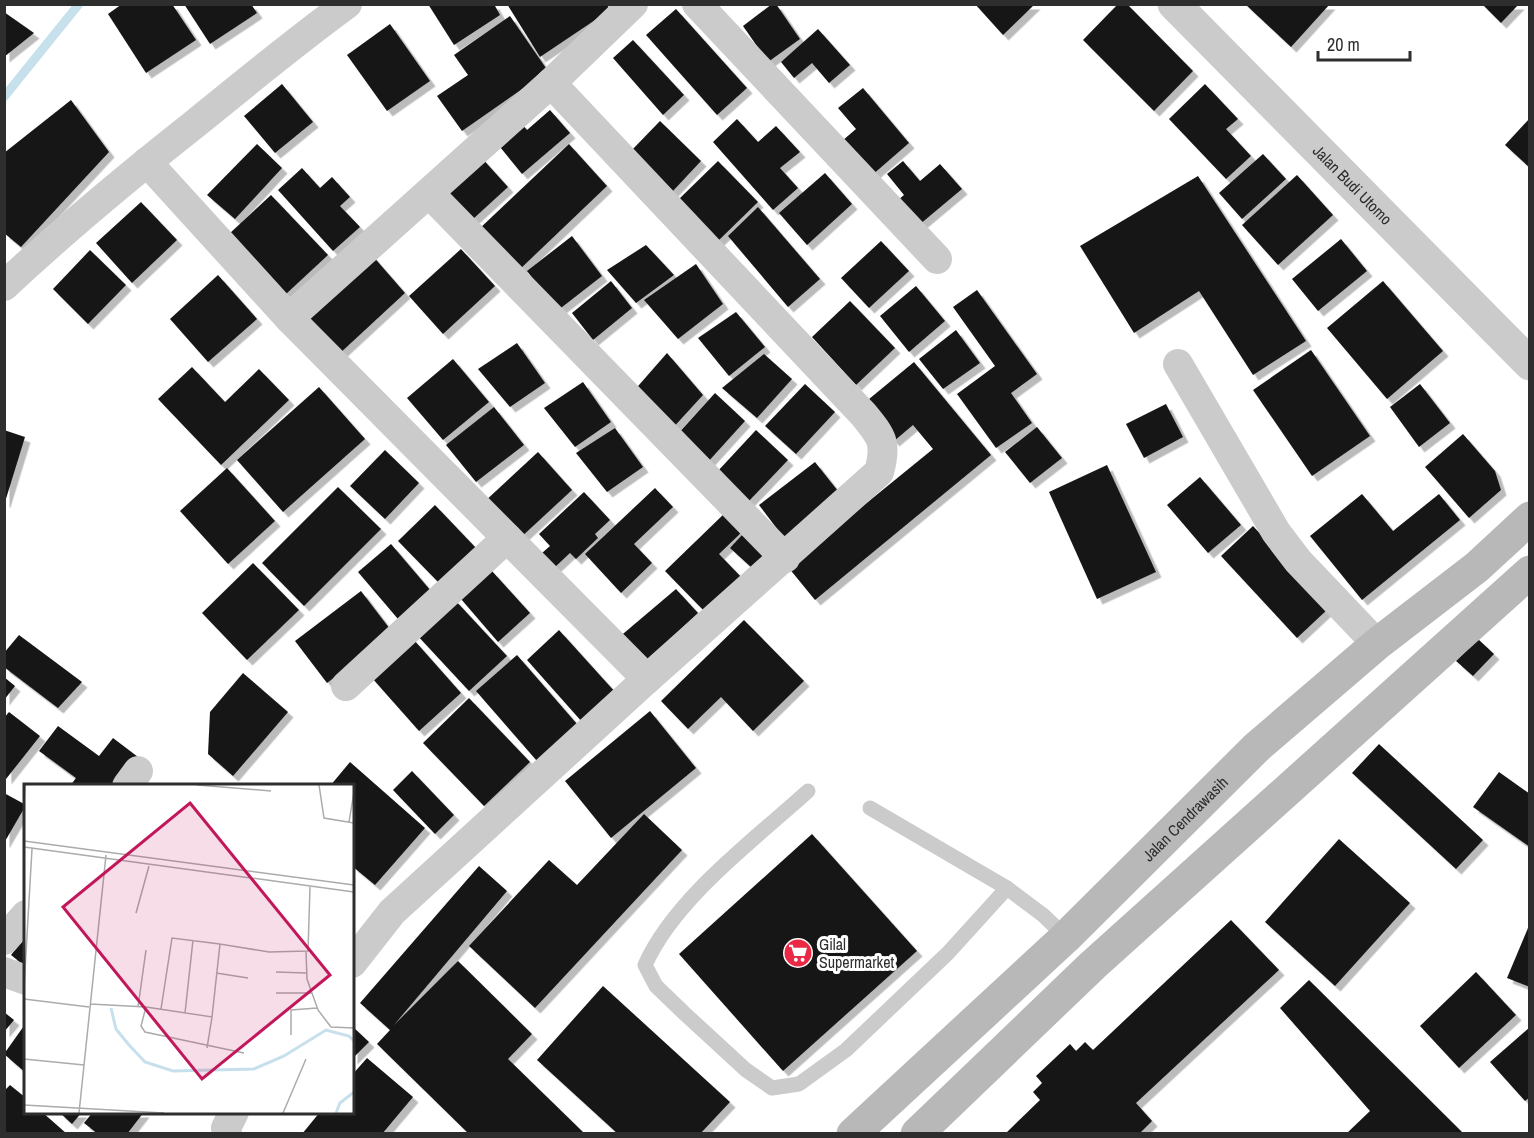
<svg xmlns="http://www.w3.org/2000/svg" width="1534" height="1138" font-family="'Archivo Narrow',sans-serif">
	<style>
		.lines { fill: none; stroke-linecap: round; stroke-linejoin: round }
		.stream { stroke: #c6e0ec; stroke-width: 9 }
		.building { fill: #151515; filter: url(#shadow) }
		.service { stroke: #cbcbcb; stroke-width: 15 }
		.minor { stroke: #cbcbcb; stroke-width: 30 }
		.tertiary { stroke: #cbcbcb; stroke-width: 33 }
		.secondary { stroke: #b8b8b8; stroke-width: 33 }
		.labels { text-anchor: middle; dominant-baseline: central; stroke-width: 6; stroke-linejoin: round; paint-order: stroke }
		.street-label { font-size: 16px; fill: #2e2e2e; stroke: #fff }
		.poi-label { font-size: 16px; fill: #2e2e2e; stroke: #fff; text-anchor: start }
		.inset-river { fill: none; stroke: #c6e0ec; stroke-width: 3 }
		.inset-road { fill: none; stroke: #ababab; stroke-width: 1.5 }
		.view { fill: #c2185b; fill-opacity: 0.15; stroke: #c2185b; stroke-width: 3 }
		.inset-edge { fill: none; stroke: #2e2e2e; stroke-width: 3 }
	</style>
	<defs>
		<filter id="shadow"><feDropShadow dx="5.5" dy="5.5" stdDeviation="0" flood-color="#0004"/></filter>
	</defs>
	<rect width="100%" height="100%" fill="#fff"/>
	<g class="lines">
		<!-- stream -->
		<polyline class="stream" points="4,97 79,4"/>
	</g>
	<!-- building -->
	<g class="building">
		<polygon points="122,4 172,4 196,40 146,73 108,14"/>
		<polygon points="184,4 251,4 257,13 210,44"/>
		<polygon points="428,4 494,4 500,15 454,45"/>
		<polygon points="507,4 607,4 610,10 540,57"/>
		<polygon points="772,4 776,4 800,39 768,62 743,26"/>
		<polygon points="975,4 1035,4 1003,35"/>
		<polygon points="1118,4 1127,4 1193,71 1154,111 1083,40"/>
		<polygon points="1245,4 1330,4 1291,47"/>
		<polygon points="1482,4 1519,4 1501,23"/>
		<polygon points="676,9 747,88 717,115 646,35"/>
		<polygon points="4,12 34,33 4,57"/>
		<polygon points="510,16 548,71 462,131 437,96 468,75 454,55"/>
		<polygon points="390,24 430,81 387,111 347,55"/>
		<polygon points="818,29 850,65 829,83 812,63 794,78 781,62"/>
		<polygon points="633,40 684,95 663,115 613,58"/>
		<polygon points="282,84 313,122 275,153 244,116"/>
		<polygon points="1205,84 1238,119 1226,129 1251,156 1226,179 1169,119"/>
		<polygon points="863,88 909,143 871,176 842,141 856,129 838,108"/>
		<polygon points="71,100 109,152 21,247 4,233 4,153"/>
		<polygon points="550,110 570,133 522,174 496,142 520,122 527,130"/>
		<polygon points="1530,118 1530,168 1505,145"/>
		<polygon points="737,119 758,142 776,126 800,152 780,168 798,188 773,210 713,142"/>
		<polygon points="660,121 701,161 672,192 631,151"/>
		<polygon points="257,144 282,168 235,219 207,195"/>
		<polygon points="569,144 607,186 517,272 477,231"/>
		<polygon points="1263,154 1286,179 1242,219 1219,193"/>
		<polygon points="479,155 508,187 473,219 444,187"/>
		<polygon points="718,161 758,202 718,241 678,200"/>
		<polygon points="903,161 920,181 940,164 962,189 919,225 898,200 904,195 887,174"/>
		<polygon points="302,168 320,188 332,177 350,197 340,206 360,227 333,251 278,190"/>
		<polygon points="825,173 852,204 807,245 779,213"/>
		<polygon points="1297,175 1333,215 1278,265 1242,225"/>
		<polygon points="1198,176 1306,341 1253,375 1199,291 1134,333 1080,246"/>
		<polygon points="271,195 328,255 286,294 229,234"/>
		<polygon points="141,202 177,240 132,283 96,243"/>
		<polygon points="758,207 820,279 788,307 728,236"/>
		<polygon points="572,236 602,276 557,311 527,271"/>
		<polygon points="1341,239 1367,271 1318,311 1292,279"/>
		<polygon points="881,241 909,271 869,308 841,278"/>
		<polygon points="646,245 674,275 636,303 607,270"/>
		<polygon points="461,249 495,286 443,334 409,296"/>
		<polygon points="90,250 126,285 88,324 53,289"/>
		<polygon points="371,254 405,293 338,355 303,316"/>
		<polygon points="696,264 723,304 678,339 644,300"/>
		<polygon points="218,275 257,319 208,362 170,319"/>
		<polygon points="611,281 632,308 593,340 572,313"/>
		<polygon points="1383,281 1443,351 1387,399 1327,328"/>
		<polygon points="916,286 945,321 909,352 880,316"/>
		<polygon points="977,290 1037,374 1011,393 1032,423 996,448 957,394 995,366 953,307"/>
		<polygon points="850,301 895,348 856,385 812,337"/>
		<polygon points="736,312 765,347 729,376 698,338"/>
		<polygon points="956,330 980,363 943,389 919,359"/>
		<polygon points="517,343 545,383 510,407 478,369"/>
		<polygon points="1311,350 1370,436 1312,476 1253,390"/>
		<polygon points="667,353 703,395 670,431 632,393"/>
		<polygon points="764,354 792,379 757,418 722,388"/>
		<polygon points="453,359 489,402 443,440 407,398"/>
		<polygon points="914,362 991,455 815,600 788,567 933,449 913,425 894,441 863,404"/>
		<polygon points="192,367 225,402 259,369 289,400 221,465 158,399"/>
		<polygon points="583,382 611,422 575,447 544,408"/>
		<polygon points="805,384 835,412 796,454 765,426"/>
		<polygon points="1420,384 1450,423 1419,447 1390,407"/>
		<polygon points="319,387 365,439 283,512 237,460"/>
		<polygon points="715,393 745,421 707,463 677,435"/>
		<polygon points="1166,404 1183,437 1144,458 1126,424"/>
		<polygon points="494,407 524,445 476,482 446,445"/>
		<polygon points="1037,427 1062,458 1030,483 1005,452"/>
		<polygon points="615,428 643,467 607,492 576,453"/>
		<polygon points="4,430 25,437 5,502 4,502"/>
		<polygon points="756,430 788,460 748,502 717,472"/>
		<polygon points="1463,434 1495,471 1501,490 1469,518 1425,467"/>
		<polygon points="385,450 419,483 385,519 350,486"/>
		<polygon points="538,452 572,490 518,540 483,503"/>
		<polygon points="815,462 838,491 784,538 759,505"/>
		<polygon points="1107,465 1156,572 1097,599 1049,492"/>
		<polygon points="227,468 275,521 228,564 180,511"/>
		<polygon points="1200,477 1241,525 1208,553 1167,505"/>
		<polygon points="338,487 381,529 304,606 262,563"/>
		<polygon points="655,488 673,507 634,544 652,563 621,593 585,554"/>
		<polygon points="584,492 610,520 595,534 598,538 576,559 570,553 555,567 542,553 550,546 539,534"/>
		<polygon points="1362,494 1393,531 1439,494 1460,520 1362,600 1310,536"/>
		<polygon points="435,505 476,548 440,584 398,541"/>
		<polygon points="727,511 744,530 719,554 744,580 708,615 665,571"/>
		<polygon points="1253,526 1329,608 1297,638 1221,556"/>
		<polygon points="742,535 764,555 752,568 730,548"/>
		<polygon points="391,544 431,591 398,619 358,572"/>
		<polygon points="253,563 299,610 247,660 202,613"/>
		<polygon points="492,571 530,613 498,642 461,599"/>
		<polygon points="676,589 698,613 642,665 617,639"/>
		<polygon points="361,591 393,633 327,683 295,641"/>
		<polygon points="454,599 507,656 469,691 416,634"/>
		<polygon points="744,620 804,681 753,731 721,697 688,729 661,701"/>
		<polygon points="559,630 616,693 583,723 527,660"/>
		<polygon points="19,635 82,682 58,708 4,667 4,653"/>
		<polygon points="1478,639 1494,654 1473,676 1456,661"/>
		<polygon points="414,640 461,693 419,731 372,678"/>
		<polygon points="517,655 577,724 537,761 476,691"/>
		<polygon points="243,673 288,712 233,776 208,754 210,712"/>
		<polygon points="4,677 15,686 4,700"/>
		<polygon points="469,698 530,762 484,806 423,743"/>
		<polygon points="650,711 696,768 611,838 565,781"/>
		<polygon points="9,712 40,736 6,779 4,718"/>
		<polygon points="58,726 99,756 113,738 142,760 122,786 70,786 76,778 39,751"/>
		<polygon points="1379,744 1483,840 1456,869 1352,773"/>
		<polygon points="350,762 425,828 375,885 352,866 352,786 330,786"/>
		<polygon points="412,771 454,815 435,834 393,790"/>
		<polygon points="1499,772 1530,794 1530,847 1473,807"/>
		<polygon points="4,793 26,805 4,843"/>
		<polygon points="644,814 682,850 535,1008 469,946 549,860 577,885"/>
		<polygon points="812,834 917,951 783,1071 679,954"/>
		<polygon points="1339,839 1410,903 1335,986 1265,922"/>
		<polygon points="479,866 507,891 394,1025 458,961 532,1034 508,1059 585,1134 469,1134 377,1044 390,1030 360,1003"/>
		<polygon points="1231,920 1279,970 1136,1103 1152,1121 1139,1134 1005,1134 1040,1100 1033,1092 1042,1083 1036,1076 1070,1044 1076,1051 1085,1042 1093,1050"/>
		<polygon points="1528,928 1530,929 1530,987 1507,978"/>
		<polygon points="26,936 26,967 11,955"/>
		<polygon points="1476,972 1516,1015 1459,1068 1420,1026"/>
		<polygon points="1309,980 1464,1134 1346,1134 1370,1111 1280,1008"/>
		<polygon points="603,986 730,1102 700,1134 618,1134 537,1060"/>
		<polygon points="4,1012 14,1020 4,1032"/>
		<polygon points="26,1023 26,1073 4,1054"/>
		<polygon points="352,1026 369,1042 352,1059"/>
		<polygon points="1530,1027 1530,1097 1525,1101 1490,1062"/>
		<polygon points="367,1058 413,1097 382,1134 302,1134 320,1112 352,1112 352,1075"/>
		<polygon points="10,1085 26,1098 26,1112 42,1112 67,1134 4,1134 4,1091"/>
		<polygon points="59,1112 82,1112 72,1124"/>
		<polygon points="93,1112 144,1112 127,1134 98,1134 84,1123"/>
	</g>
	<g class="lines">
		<!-- service -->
		<g class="service">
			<path d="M808,791c-55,50 -133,107 -163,174l11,21 28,27 62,57 26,18 27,-4 47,-34 102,-97 59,-65 36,27 23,22"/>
			<polyline points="870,808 1007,888"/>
		</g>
		<!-- minor -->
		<g class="minor">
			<polyline points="697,4 937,259"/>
			<path d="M551,83l313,332c18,22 23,28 15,57l-232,207"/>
			<polyline points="147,162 289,318"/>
			<polyline points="429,193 785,558"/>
			<path d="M4,286c61,-57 126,-111 192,-163 49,-40 99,-81 151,-119"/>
			<polyline points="1178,364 1276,532 1298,561 1377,644"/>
			<polyline points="346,686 507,538"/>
			<polyline points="127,786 138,771"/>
			<polyline points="4,940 26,915"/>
			<polyline points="352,963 392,912 647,679 289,318 551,83 633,4"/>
			<polyline points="4,972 26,980"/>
			<polyline points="227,1134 226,1128 234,1112"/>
		</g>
		<!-- tertiary -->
		<path class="tertiary" id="s1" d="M1174,4l356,360"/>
		<!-- secondary -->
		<g class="secondary">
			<path id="s2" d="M853,1134l213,-197 191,-190 120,-103 100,-77 53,-49"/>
			<polyline points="917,1134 1093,965 1530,572"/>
		</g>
	</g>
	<!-- icons -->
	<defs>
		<g id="supermarket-disc" transform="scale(1.5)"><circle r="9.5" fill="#eb2944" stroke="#fff"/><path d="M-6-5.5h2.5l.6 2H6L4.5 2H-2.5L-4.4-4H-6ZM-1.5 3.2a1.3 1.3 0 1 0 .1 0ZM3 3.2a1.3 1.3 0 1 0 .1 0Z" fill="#fff"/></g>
	</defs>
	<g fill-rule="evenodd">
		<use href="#supermarket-disc" x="798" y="953"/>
	</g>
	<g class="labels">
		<!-- street labels -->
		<g class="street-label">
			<text stroke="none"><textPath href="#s1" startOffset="254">Jalan Budi Utomo</textPath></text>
			<text stroke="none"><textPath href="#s2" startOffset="458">Jalan Cendrawasih</textPath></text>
		</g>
		<!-- poi labels -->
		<g class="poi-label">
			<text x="819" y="944">Gilal<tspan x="819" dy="18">Supermarket</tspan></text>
		</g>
	</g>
	<!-- overview -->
	<g transform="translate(24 784)">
		<rect width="330" height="330" fill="#fff"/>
		<path class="inset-river" d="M87,224l5,21 13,16 16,17 28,9 81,-2 30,-13 42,-26 23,6 5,5M312,329l4,-10 14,-11"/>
		<path class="inset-road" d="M173,1l74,6M295,1l5,33 30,5M0,21l1,-20M325,38l5,-30M0,57l330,44M0,63l330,45M112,129l13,-47M282,167l1,28 11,31 13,17 23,1M252,188l30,1M192,189l32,5M0,204l8,-139M252,209h36M0,215l65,8M66,220l56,3 66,10 8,-73 49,8 39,-1 2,-64M114,223l8,-57M122,223l-5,19 4,6 99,21M137,225l11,-71 48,6M161,229l8,-73M267,251v-25l26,-2M183,264l5,-31M0,275l60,6M0,321l140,8M55,329l27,-258M259,329l23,-54"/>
		<path class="view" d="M166,19l140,172 -128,104 -139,-172z"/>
		<rect width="330" height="330" class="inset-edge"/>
	</g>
	<!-- border -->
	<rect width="1534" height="1138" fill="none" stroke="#2e2e2e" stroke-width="12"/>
	<!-- scale -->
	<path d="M1318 51v9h92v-9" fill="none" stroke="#2e2e2e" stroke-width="3"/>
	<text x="1327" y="51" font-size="18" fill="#2e2e2e" stroke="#ffffff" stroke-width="4.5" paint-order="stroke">20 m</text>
</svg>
